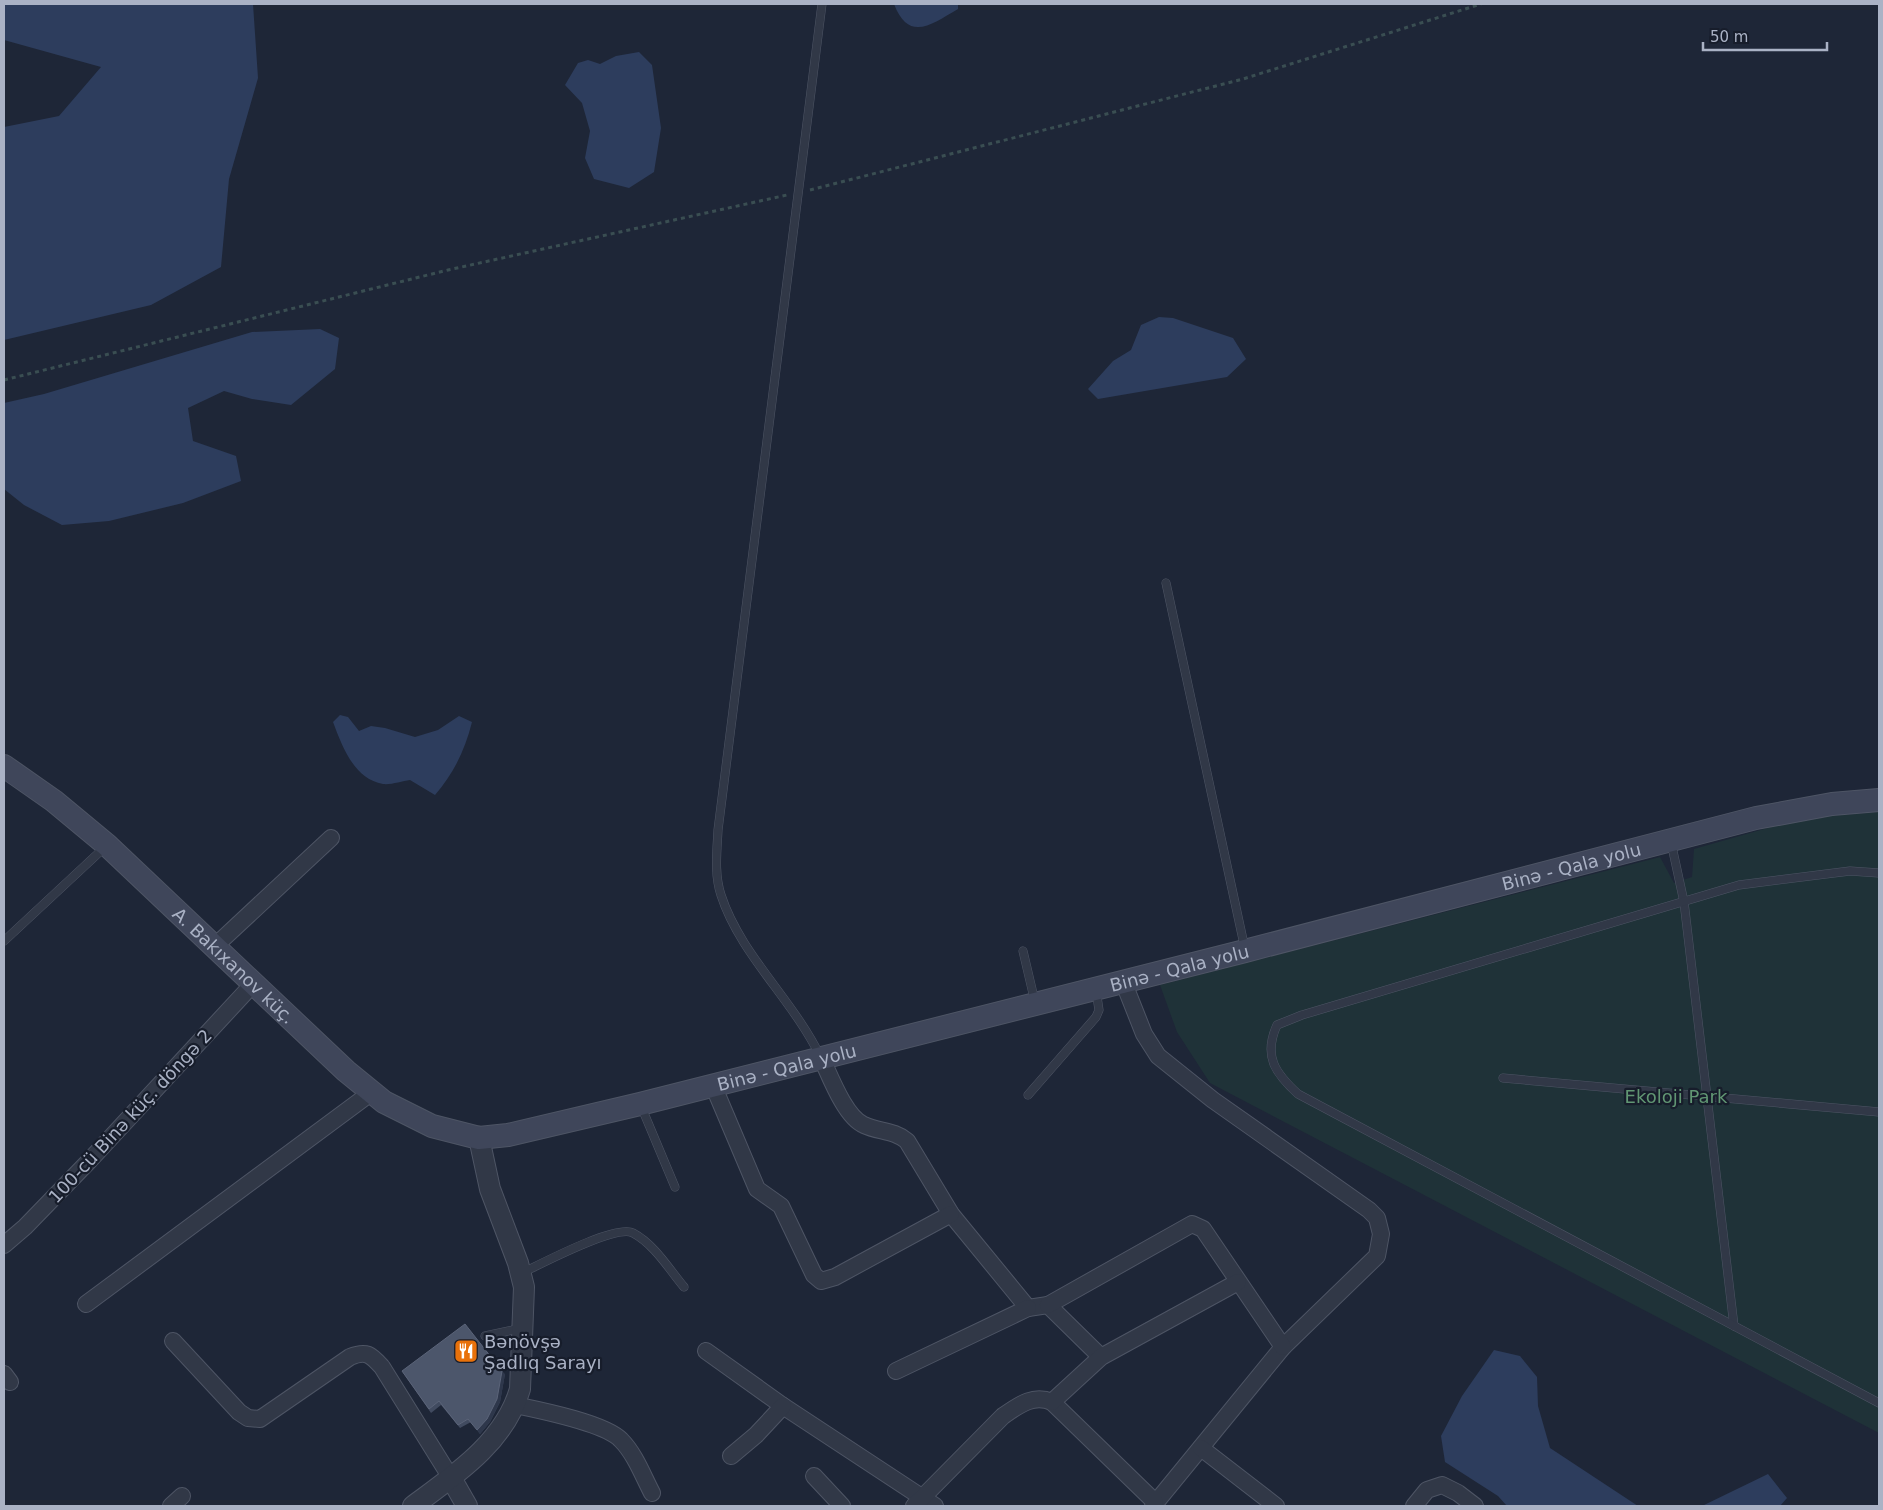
<svg xmlns="http://www.w3.org/2000/svg" width="1883" height="1510" font-family="'DejaVu Sans',sans-serif">
	<style>
		.green { fill: #1f3238 }
		.water { fill: #2d3d5d }
		.lines { fill: none; stroke-linecap: round; stroke-linejoin: round }
		.service-casing { stroke: #4e5565; stroke-width: 9 }
		.minor-casing { stroke: #4e5565; stroke-width: 18 }
		.tertiary-casing { stroke: #4e5565; stroke-width: 22 }
		.secondary-casing { stroke: #4e5565; stroke-width: 24 }
		.path { stroke: #3a4e52; stroke-width: 3; stroke-dasharray: 4 4; stroke-linecap: butt }
		.service { stroke: #313847; stroke-width: 8 }
		.minor { stroke: #313847; stroke-width: 16 }
		.tertiary { stroke: #313847; stroke-width: 20 }
		.secondary { stroke: #3f465a; stroke-width: 22 }
		.wall { fill: #414b60 }
		.shaded-wall { fill: #2e374b }
		.building { fill: #4c566b; stroke: #5b6479 }
		.labels { text-anchor: middle; dominant-baseline: central; stroke-width: 4.5; stroke-linejoin: round; paint-order: stroke }
		.street-label { font-size: 18px; fill: #aab2c5; stroke: #171d2b }
		.park-label { font-size: 18px; fill: #619673; stroke: #171d2b }
		.poi-label { font-size: 18px; fill: #aab2c5; stroke: #171d2b; text-anchor: start }
	</style>
	<rect width="100%" height="100%" fill="#1e2637"/>
	<!-- green -->
	<polygon class="green" points="1879,812 1879,1433 1210,1083 1177,1032 1160,985 1660,857 1674,883 1692,877 1694,849 1771,827 1831,816"/>
	<!-- water -->
	<g class="water">
		<polygon points="4,4 253,4 258,78 229,179 221,267 151,305 4,340 4,127 59,116 101,67 4,40"/>
		<path d="M894,4h64v5c-26,15 -49,34 -64,-5z"/>
		<polygon points="639,52 652,65 661,128 654,172 629,188 594,179 585,158 590,131 582,103 565,85 578,63 588,60 600,64 616,56"/>
		<polygon points="1159,317 1173,318 1233,338 1246,359 1227,377 1098,399 1088,389 1113,361 1131,350 1141,325"/>
		<polygon points="320,329 339,338 335,369 291,405 252,399 224,391 188,408 193,441 236,456 241,481 183,503 109,521 62,525 24,505 4,489 4,403 44,394 252,332"/>
		<path d="M340,715l8,2 11,14 12,-5 14,2 30,9 23,-7 21,-14 13,6c-7,28 -18,51 -37,73l-25,-15c-8,1 -19,5 -27,4 -29,-5 -41,-38 -50,-62z"/>
		<polygon points="1494,1350 1520,1356 1537,1377 1538,1406 1550,1448 1638,1506 1507,1506 1498,1496 1445,1462 1441,1436 1462,1396"/>
		<polygon points="1768,1474 1787,1498 1780,1506 1694,1506 1702,1506"/>
	</g>
	<g class="lines">
		<!-- service casing -->
		<g class="service-casing">
			<g id="service">
				<polyline points="1166,583 1245,949"/>
				<polyline points="1671,842 1684,902 1734,1326"/>
				<path d="M1879,873l-29,-2 -111,14 -437,130 -25,10c-14,31 -2,48 21,69l581,309"/>
				<polyline points="4,941 105,847"/>
				<polyline points="1023,951 1035,1002"/>
				<path d="M820,1056c-27,-56 -80,-102 -99,-161 -7,-21 -4,-44 -3,-65l104,-826"/>
				<polyline points="1503,1078 1879,1112"/>
				<polyline points="1028,1095 1096,1017 1099,1010 1096,990"/>
				<polyline points="641,1106 675,1187"/>
				<path d="M522,1273c19,-9 94,-49 111,-40 21,11 36,36 51,54"/>
				<polyline points="485,1336 522,1328"/>
			</g>
		</g>
		<!-- minor casing -->
		<g class="minor-casing">
			<g id="minor">
				<polyline points="214,947 331,838"/>
				<polyline points="1123,981 1144,1034 1158,1056 1213,1100 1369,1210 1377,1218 1381,1234 1377,1256 1283,1347 1153,1506"/>
				<path d="M821,1057c9,19 24,60 43,68 15,7 30,5 43,16l44,73 77,94 20,-3 53,52"/>
				<polyline points="713,1085 757,1189 781,1206 814,1275 821,1281 835,1277 951,1214"/>
				<polyline points="4,1245 25,1227 90,1160 253,984"/>
				<polyline points="86,1304 372,1092"/>
				<polyline points="1048,1305 1192,1224 1203,1229 1283,1347"/>
				<path d="M173,1341l66,71 9,6 12,1 90,-62c17,-7 21,-2 32,10l69,111"/>
				<polyline points="706,1351 783,1406 935,1506"/>
				<polyline points="896,1371 1028,1308"/>
				<polyline points="4,1374 10,1382"/>
				<polyline points="1052,1402 1155,1502"/>
				<path d="M515,1405c24,5 90,18 106,35 14,14 22,36 31,53"/>
				<polyline points="1201,1448 1276,1506"/>
				<polyline points="731,1456 756,1435 783,1406"/>
				<polyline points="814,1476 842,1506"/>
				<polyline points="171,1506 182,1496"/>
				<path d="M914,1506l89,-90c16,-11 30,-22 49,-14l49,-45 137,-75"/>
				<polyline points="1414,1506 1427,1490 1442,1485 1458,1493 1475,1506"/>
			</g>
		</g>
		<!-- tertiary casing -->
		<g class="tertiary-casing">
			<g id="tertiary">
				<polyline points="451,1478 467,1506"/>
				<path d="M413,1506c42,-31 92,-64 107,-117l4,-102 -6,-24 -28,-74 -11,-51"/>
			</g>
		</g>
		<!-- secondary casing -->
		<g class="secondary-casing">
			<g id="secondary">
				<path id="s1" d="M4,766l50,35 53,44 239,226 38,31 48,24 47,12 29,-3 132,-31 605,-153 511,-133 76,-14 47,-4"/>
			</g>
		</g>
		<!-- path -->
		<g class="path">
			<polyline points="810,190 1243,79 1481,4"/>
			<polyline points="4,380 448,270 787,195"/>
		</g>
		<!-- service -->
		<use href="#service" class="service"/>
		<!-- minor -->
		<use href="#minor" class="minor"/>
		<!-- tertiary -->
		<use href="#tertiary" class="tertiary"/>
		<!-- secondary -->
		<use href="#secondary" class="secondary"/>
	</g>
	<!-- wall -->
	<polygon class="wall" points="402,1371 505,1374 500,1402 490,1422 480,1434 471,1422 460,1428 441,1405 431,1413"/>
	<!-- shaded-wall -->
	<polygon class="shaded-wall" points="502,1371 505,1374 500,1402 490,1422 480,1434 477,1430"/>
	<!-- building -->
	<polygon class="building" points="465,1324 502,1371 497,1399 487,1419 477,1430 468,1419 458,1425 439,1401 429,1409 402,1371"/>
	<!-- icons -->
	<defs>
		<g id="restaurant-square" transform="scale(1.25)"><rect x="-9" y="-9" width="18" height="18" rx="4" fill="#e8710a" stroke="#171d2b"/><path d="M-5-6h1v4h1v-4h1v4h1v-4h1v5L-1.5 .5V6h-2V.5L-5-1ZM5-6V6H3V1.5H1.5Q1.5-4 5-6Z" fill="#fff"/></g>
	</defs>
	<g fill-rule="evenodd">
		<use href="#restaurant-square" x="466" y="1351"/>
	</g>
	<g class="labels">
		<!-- street labels -->
		<g class="street-label">
			<text stroke="none"><textPath href="#s1" startOffset="1736">Binə - Qala yolu</textPath></text>
			<text stroke="none"><textPath href="#s1" startOffset="305">A. Bakıxanov küç.</textPath></text>
			<text stroke="none"><textPath href="#s1" startOffset="1331">Binə - Qala yolu</textPath></text>
			<text stroke="none"><textPath href="#s1" startOffset="926">Binə - Qala yolu</textPath></text>
			<text transform="translate(130 1116) rotate(-47)">100-cü Binə küç. döngə 2</text>
		</g>
		<!-- park labels -->
		<g class="park-label">
			<text x="1676" y="1096">Ekoloji Park</text>
		</g>
		<!-- poi labels -->
		<g class="poi-label">
			<text x="484" y="1341">Bənövşə<tspan x="484" dy="21">Şadlıq Sarayı</tspan></text>
		</g>
	</g>
	<!-- border -->
	<rect width="1883" height="1510" fill="none" stroke="#aab2c5" stroke-width="10"/>
	<!-- scale -->
	<path d="M1703 42v8h124v-8" fill="none" stroke="#aab2c5" stroke-width="2.5"/>
	<text x="1710" y="42" font-size="15" fill="#aab2c5" stroke="#171d2b" stroke-width="4" paint-order="stroke">50 m</text>
</svg>
